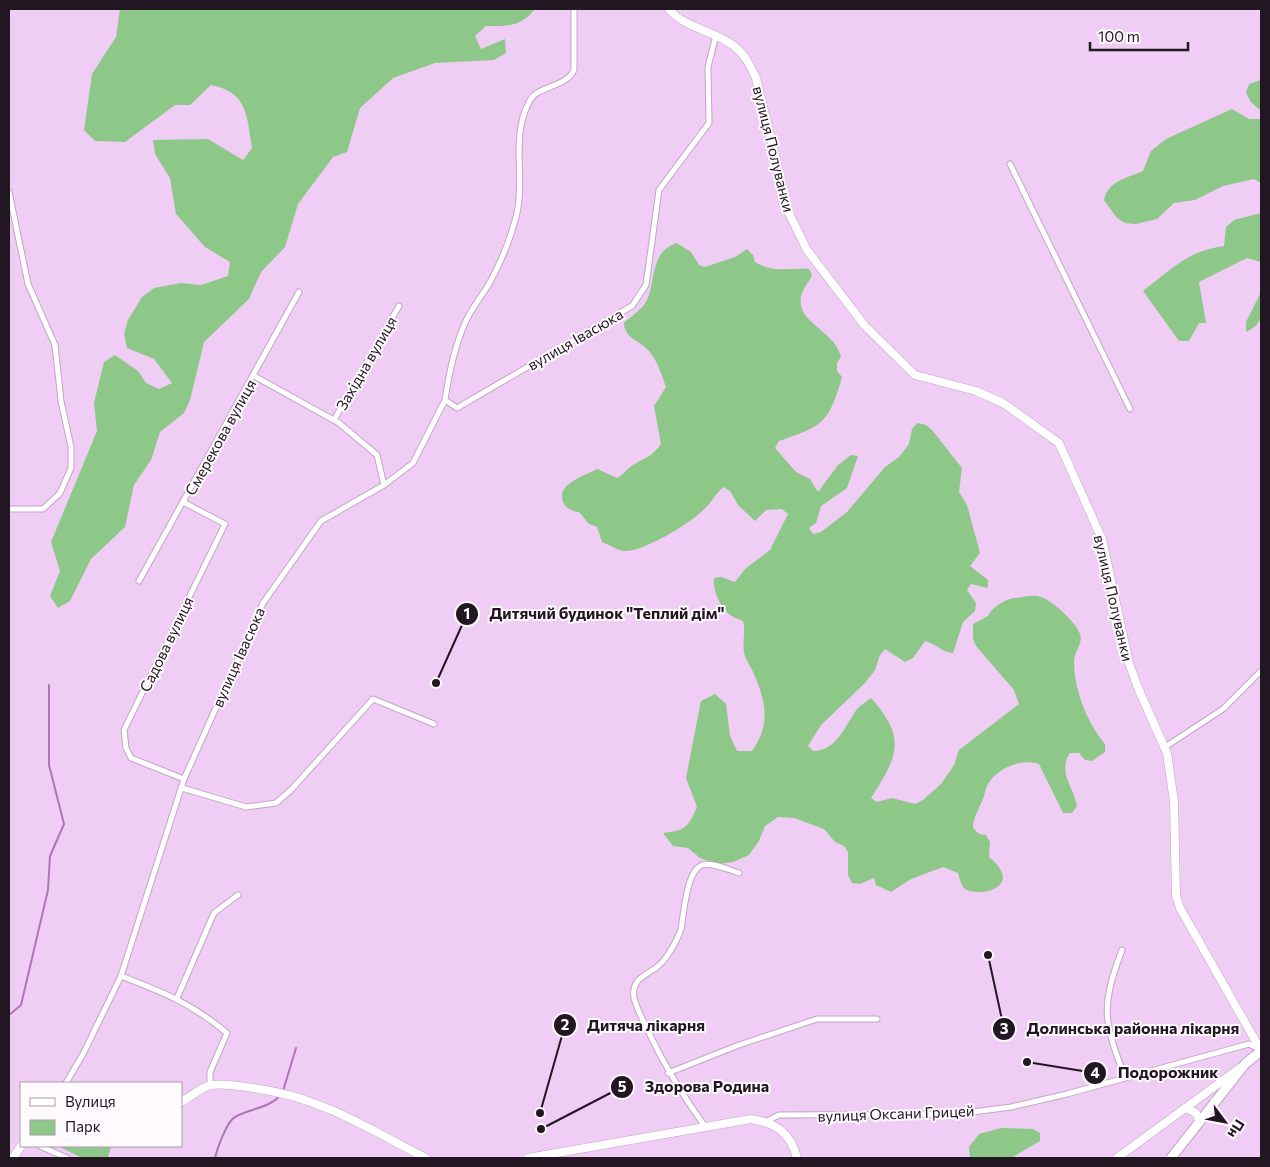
<svg xmlns="http://www.w3.org/2000/svg" width="1270" height="1167" font-family="Commissioner,sans-serif">
	<style>
		.green { fill: #8dc888 }
		.lines { fill: none; stroke-linecap: round; stroke-linejoin: round }
		.stream { stroke: #b075b8; stroke-width: 2 }
		.street-casing { stroke: #c5a4c9; stroke-width: 7 }
		.secondary-casing { stroke: #c5a4c9; stroke-width: 9 }
		.primary-casing { stroke: #c5a4c9; stroke-width: 11 }
		.street { stroke: #fff; stroke-width: 5 }
		.secondary { stroke: #fff; stroke-width: 8 }
		.primary { stroke: #fff; stroke-width: 9 }
		.labels { text-anchor: middle; dominant-baseline: central; stroke-width: 4; stroke-linejoin: round; paint-order: stroke }
		.street-label { font-size: 15px; fill: #221623; stroke: #fefafe }
		.leader { fill: none; stroke: #221623; stroke-width: 2 }
		.callout-dot { fill: #221623; stroke: #fefafe; stroke-width: 2 }
		.mark-label { font-size: 15px; text-anchor: middle; font-weight: bold; fill: #fff }
		.callout-label { font-size: 16px; text-anchor: middle; font-weight: bold; fill: #221623; stroke: #fefafe; stroke-width: 4; stroke-linejoin: round; paint-order: stroke }
	</style>
	<rect width="100%" height="100%" fill="#efcdf4"/>
	<!-- green -->
	<g class="green">
		<path d="M120,9h415c-14,18 -28,17 -49,17l-11,10 6,13 24,-10 1,14 -12,7 -59,3 -42,15 -33,30 -13,44 -14,5 -35,47 -13,43 -24,25 -12,27 -45,43 -14,58 -6,13 -24,19 -9,28 -17,25 -9,42 -34,32 -21,42 -12,7 -8,-12 10,-25 -9,-29 46,-111 -3,-28 10,-41 11,-7 23,16 8,12 13,6 13,-6 -18,-24 -27,-11 -3,-14 4,-14 14,-23 12,-9 27,-5 20,2 27,-9 2,-14 -25,-15 -29,-33 -6,-36 -15,-24 -2,-14 55,-1 35,21 9,-12c-5,-31 -4,-56 -41,-63l-21,20h-15l-50,37 -30,-1 -11,-11 8,-56 24,-37z"/>
		<polygon points="1261,80 1261,111 1251,102 1246,93 1249,84"/>
		<path d="M1232,109l17,10h12v64l-7,-4 -31,7 -28,14 -21,3 -17,16 -21,5 -11,-1 -8,-5 -13,-18c4,-19 23,-22 39,-29l8,-20 15,-12z"/>
		<path d="M1261,213v49l-14,-4 -48,24 7,41h-7l-10,18h-10l-36,-50c29,-22 44,-40 81,-45l2,-19 8,-7z"/>
		<path d="M677,243l14,9 8,13 6,2 30,-10 12,-8 6,6 2,7c17,11 36,6 54,7l3,6c-3,7 -10,15 -11,22 -5,26 35,34 40,60l-4,6v8l5,6c-13,46 -19,49 -63,64l-4,7 21,24 14,7 8,13 20,-27 13,-10 7,1 -11,32 -26,18 -5,17 -7,5 4,6 8,-2 26,-20 38,-45 14,-10 10,-13 3,-15 5,-6 9,2 6,5 30,38 -3,24 8,13 13,48 -10,13 18,14v8l-17,-4 -4,6 9,13 -1,8 -12,11 -10,31c-11,-1 -17,-9 -28,-12l-12,17 -8,4 -20,-13 -5,6 -5,15 -10,13 -44,42 -13,21 5,5c25,0 32,-27 45,-43 4,-4 9,-7 13,-10 36,40 27,58 0,100l6,4 15,-4 23,6 8,-4 18,-16 13,-19 5,-15 60,-46 -5,-14 -38,-44 -3,-7v-15l15,-8c3,-8 19,-18 27,-18 7,-1 17,-3 23,-2 13,3 38,26 42,38 3,9 -5,17 -6,26 0,29 12,61 31,84v8l-13,9 -7,-1 -6,-7h-9c-13,19 4,34 7,53l-5,7h-9l-24,-49c-17,-6 -42,4 -51,20 -3,5 -3,10 -5,15 -4,10 -10,18 -10,29l6,6 7,1 4,7 -1,15c38,31 -13,42 -25,31 -3,-3 -5,-11 -6,-15l-15,-6 -32,12 -20,13 -15,-7 -2,-7 -14,6 -8,-1 -4,-8v-23l-4,-6 -9,-4 -11,-13 -30,-11 -16,-1 -13,9 -6,15 -10,14 -16,7 -17,2 -16,-6 -12,-10 -15,-2 -10,-13c21,-2 26,-6 34,-26l-11,-29 15,-77 14,-7 11,10 4,32 7,15h15c19,-27 14,-49 2,-77 -3,-7 -9,-15 -10,-22 -2,-10 2,-20 -1,-31 -4,-2 -11,-4 -14,-7 -9,-7 -17,-26 -15,-36l7,-1 14,5 10,-13 25,-19 18,-36 -6,-5 -16,1 -11,11 -17,-16 -8,-14 -7,-4c-8,8 -14,19 -23,26 -13,12 -59,40 -76,38 -7,-1 -16,-7 -22,-9l-5,-15 -8,-3 -10,-12c-7,-1 -13,-3 -16,-10 -7,-18 21,-26 34,-33l20,9c6,-3 7,-6 12,-10 14,-11 19,-7 32,-24l-7,-38 12,-19c-4,-12 -9,-27 -17,-36 -10,-12 -24,-11 -25,-28 7,-7 19,-14 23,-23 9,-20 3,-49 30,-57z"/>
		<path d="M1261,292c0,19 5,31 -15,40v-10z"/>
		<polygon points="1001,1128 1033,1129 1040,1133 1040,1141 1011,1158 970,1158 969,1147 979,1134"/>
		<polygon points="58,1146 111,1146 108,1158 82,1158"/>
	</g>
	<g class="lines">
		<!-- stream -->
		<g class="stream">
			<polyline points="9,1015 21,1005 48,890 50,856 64,824 49,765 49,685"/>
			<polyline points="283,1091 296,1048"/>
			<path d="M215,1158c2,-9 12,-37 20,-41 15,-9 33,-8 46,-22"/>
		</g>
		<!-- street casing -->
		<g class="street-casing">
			<g id="street">
				<polyline points="1010,164 1130,409"/>
				<polyline points="9,192 28,284 55,345 61,401 71,447 71,468 60,493 43,509 9,509"/>
				<polyline points="254,376 339,423 377,455 384,485"/>
				<path d="M445,400c4,-27 9,-52 20,-77 6,-14 16,-26 24,-39 11,-20 21,-44 27,-67 10,-38 -6,-79 13,-115 8,-17 37,-14 45,-32v-61"/>
				<polyline points="334,420 399,306"/>
				<polyline points="183,502 225,524 124,730 126,748 131,758 184,779"/>
				<polyline points="139,581 299,292"/>
				<polyline points="1165,747 1223,709 1261,671"/>
				<polyline points="182,788 246,807 276,803 291,790 373,699 434,724"/>
				<path d="M1122,950c-22,58 -18,71 3,128"/>
				<path d="M121,976c44,17 70,27 106,57l-17,39v13"/>
				<polyline points="177,998 214,913 238,895"/>
				<polyline points="668,1073 739,1045 817,1019 877,1019"/>
				<polyline points="66,1083 83,1054 121,976 184,779 263,603 321,521 384,485 413,463 445,400 457,408 632,306 646,285 659,190 709,123 708,67 716,35"/>
				<polyline points="767,1121 779,1115 957,1114 1011,1107 1067,1094 1238,1047 1249,1044 1257,1048"/>
				<path d="M706,1128c-23,-32 -40,-59 -57,-95 -5,-11 -12,-23 -15,-35 -3,-19 11,-22 23,-31 7,-5 10,-11 14,-17 4,-7 8,-14 10,-21 3,-15 5,-58 21,-64 11,-3 27,5 37,8"/>
				<polyline points="40,1146 67,1158"/>
			</g>
		</g>
		<!-- secondary casing -->
		<g class="secondary-casing">
			<g id="secondary">
				<path d="M669,9c16,20 46,21 65,37 11,8 16,20 22,32l33,135 18,37 58,76 50,49 61,16 27,12 56,40 43,96 27,124 9,25 29,65 7,48 2,95 4,12 79,139"/>
				<path d="M181,1102c9,-5 21,-15 30,-17 13,-2 29,1 42,3 68,9 114,40 173,70"/>
				<polyline points="1186,1108 1196,1113 1200,1122"/>
				<polyline points="13,1158 21,1146"/>
				<path d="M528,1158l223,-39c25,4 40,14 46,39"/>
				<polyline points="1117,1158 1240,1068"/>
			</g>
		</g>
		<!-- primary casing -->
		<g class="primary-casing">
			<polyline id="primary" points="1171,1158 1245,1064 1261,1051"/>
		</g>
		<!-- street -->
		<use href="#street" class="street"/>
		<!-- secondary -->
		<use href="#secondary" class="secondary"/>
		<!-- primary -->
		<use href="#primary" class="primary"/>
	</g>
	<g class="labels">
		<!-- street labels -->
		<g class="street-label">
			<text transform="translate(774 149) rotate(76)">вулиця Полуванки</text>
			<text transform="translate(575 339) rotate(-30)">вулиця Івасюка</text>
			<text transform="translate(366 363) rotate(-60)">Західна вулиця</text>
			<text transform="translate(220 437) rotate(-61)">Смерекова вулиця</text>
			<text transform="translate(1114 598) rotate(77)">вулиця Полуванки</text>
			<text transform="translate(166 644) rotate(-64)">Садова вулиця</text>
			<text transform="translate(238 657) rotate(-66)">вулиця Івасюка</text>
			<text transform="translate(896 1113) rotate(-2)">вулиця Оксани Грицей</text>
		</g>
	</g>
	<!-- callouts -->
	<path class="leader" d="M436 683L467 614M540 1113L565 1025M988 955L1004 1029M1027 1062L1095 1073M541 1129L622 1087"/>
	<g class="callout-dot">
		<circle cx="436" cy="683" r="5"/>
		<circle cx="540" cy="1113" r="5"/>
		<circle cx="988" cy="955" r="5"/>
		<circle cx="1027" cy="1062" r="5"/>
		<circle cx="541" cy="1129" r="5"/>
		<circle cx="467" cy="614" r="12"/>
		<circle cx="565" cy="1025" r="12"/>
		<circle cx="1004" cy="1029" r="12"/>
		<circle cx="1095" cy="1073" r="12"/>
		<circle cx="622" cy="1087" r="12"/>
	</g>
	<g class="mark-label">
		<text x="467" y="619">1</text>
		<text x="565" y="1030">2</text>
		<text x="1004" y="1034">3</text>
		<text x="1095" y="1078">4</text>
		<text x="622" y="1092">5</text>
	</g>
	<g class="callout-label">
		<text x="607" y="619">Дитячий будинок "Теплий дім"</text>
		<text x="646" y="1031">Дитяча лікарня</text>
		<text x="1133" y="1034">Долинська районна лікарня</text>
		<text x="1168" y="1078">Подорожник</text>
		<text x="707" y="1092">Здорова Родина</text>
	</g>
	<!-- border -->
	<rect width="1270" height="1167" fill="none" stroke="#221623" stroke-width="20"/>
	<!-- legend -->
	<rect x="20" y="1082" width="162" height="65" fill="#fefafe" stroke="#a69fa6"/>
	<rect x="30" y="1098" width="25" height="8" fill="#ffffff" stroke="#a69fa6"/>
	<text x="65" y="1107" font-size="15" fill="#221623">Вулиця</text>
	<rect x="30" y="1120" width="25" height="15" fill="#8dc888" stroke="#a69fa6"/>
	<text x="65" y="1132" font-size="15" fill="#221623">Парк</text>
	<!-- north arrow -->
	<g transform="translate(1225 1122) rotate(122)" stroke="#fefafe" stroke-width="4" paint-order="stroke">
	<path d="M0-4L9 19L0 12L-9 19Z" fill="#221623"/>
	<text y="-8" font-size="14" font-weight="bold" text-anchor="middle" fill="#221623">Пн</text>
	</g>
	<!-- scale -->
	<path d="M1090 42v8h98v-8" fill="none" stroke="#221623" stroke-width="2.5"/>
	<text x="1098" y="42" font-size="15" fill="#221623" stroke="#fefafe" stroke-width="4" paint-order="stroke">100 m</text>
</svg>
